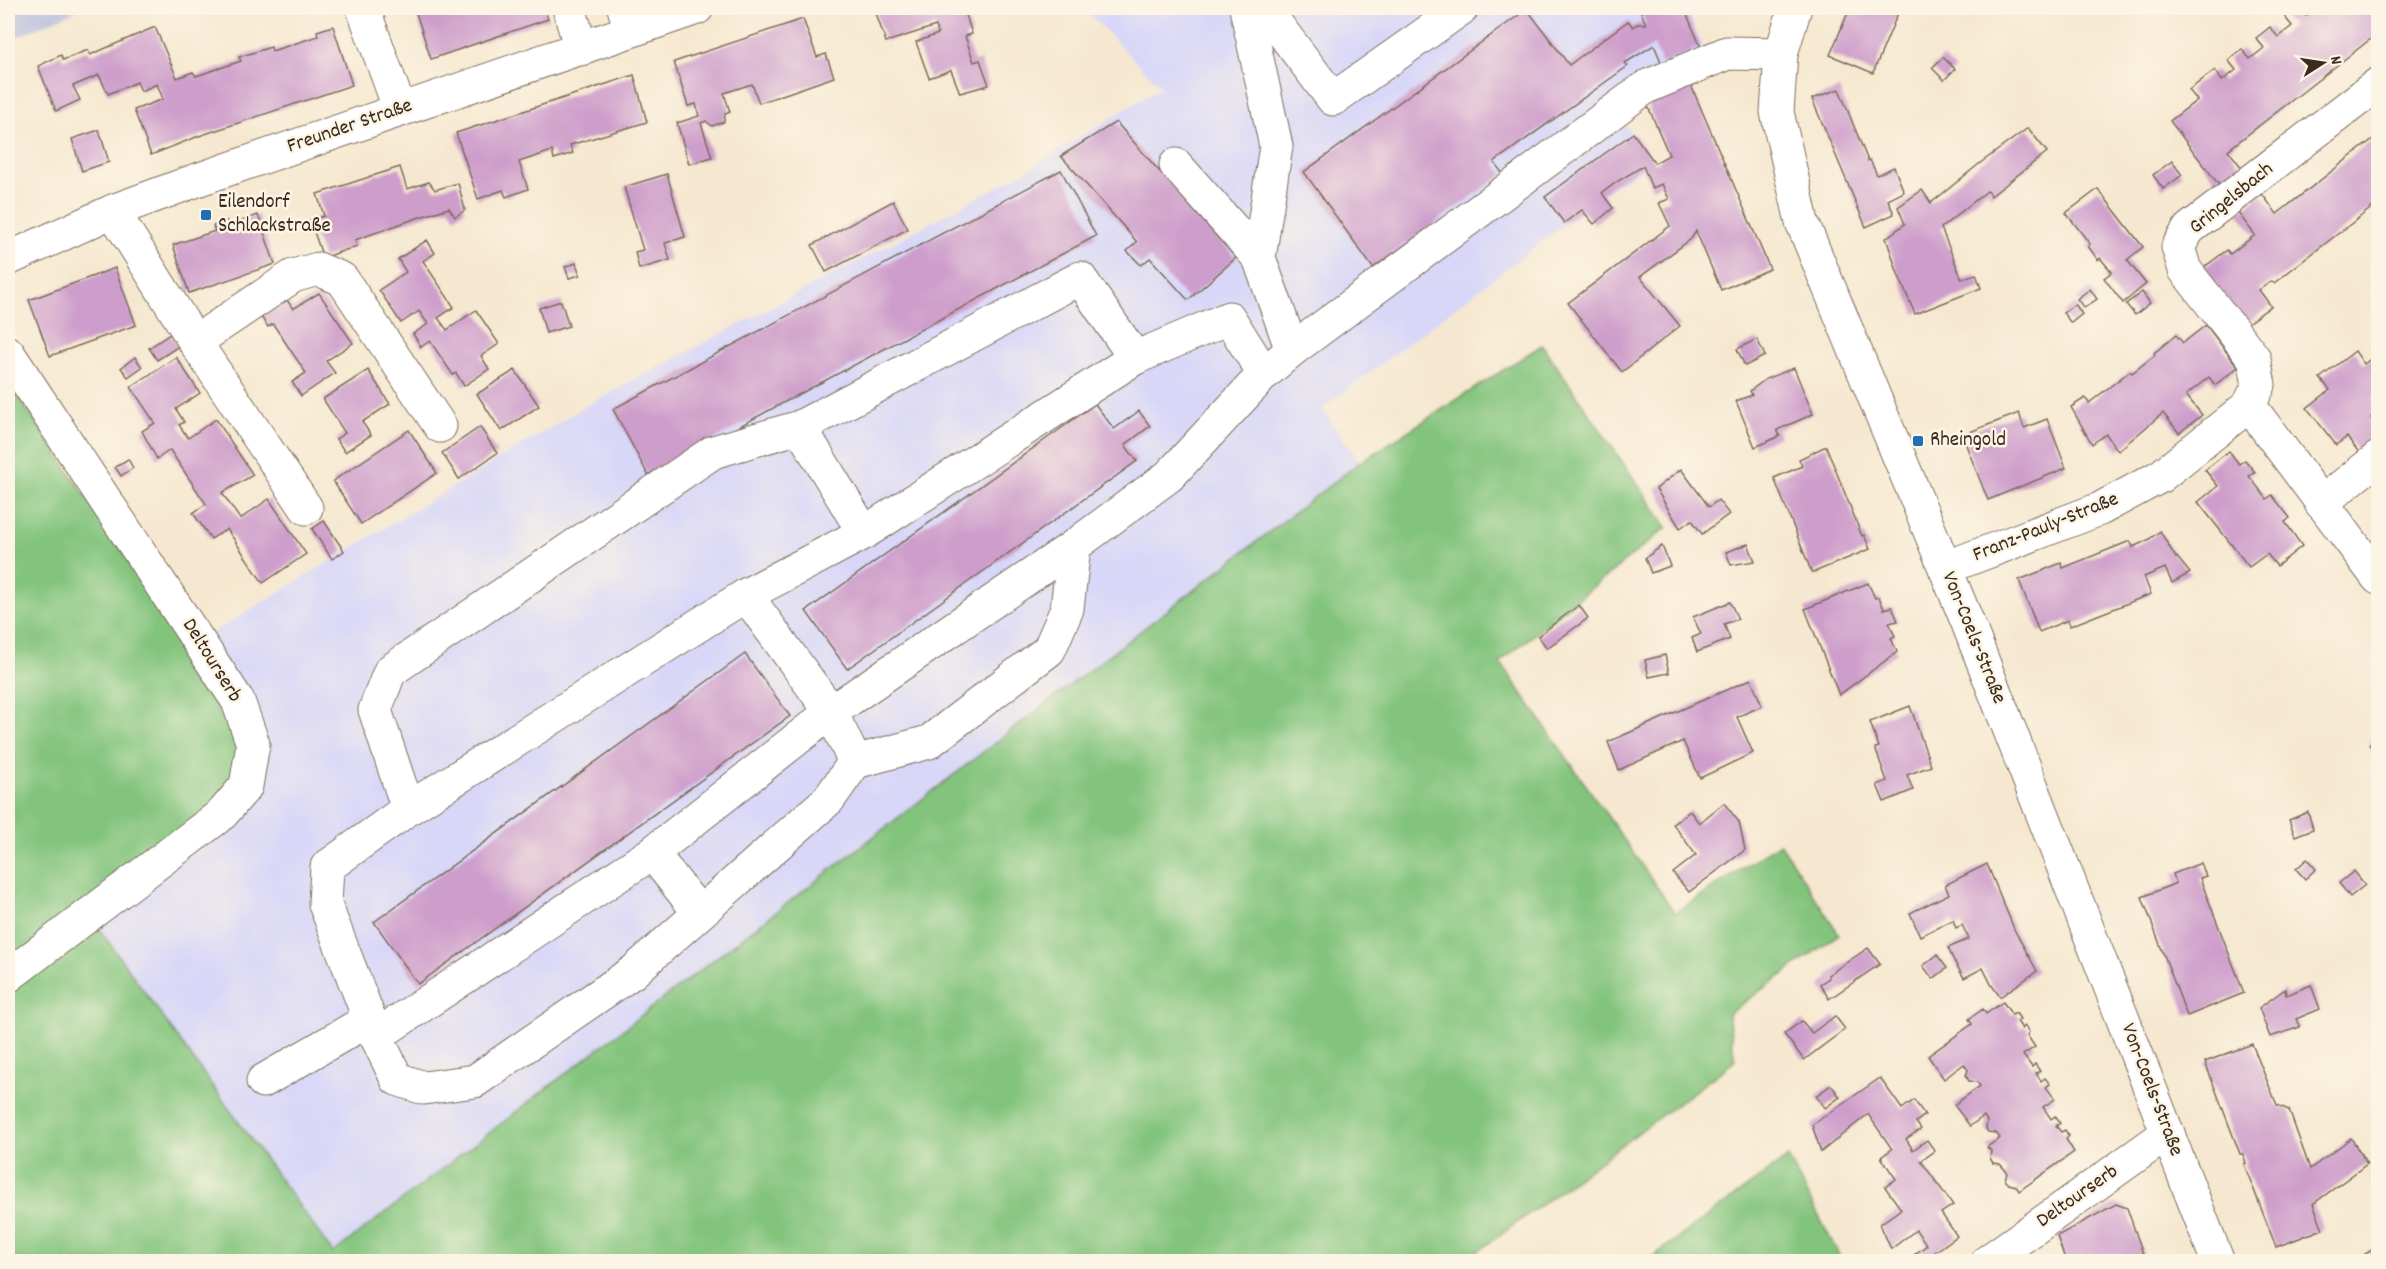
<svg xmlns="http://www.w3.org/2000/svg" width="2386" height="1269" font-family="Dekko,sans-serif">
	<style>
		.built { fill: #d8d7f8 }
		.industrial { fill: #bfc2dd }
		.green { fill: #83c47d; stroke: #5f774e; stroke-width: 1.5 }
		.building { fill: #cd9dcb }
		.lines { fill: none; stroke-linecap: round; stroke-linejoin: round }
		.minor-casing { stroke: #7c6c5c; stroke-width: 35 }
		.major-casing { stroke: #7c6c5c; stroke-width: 35 }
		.minor { stroke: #fff; stroke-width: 33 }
		.major { stroke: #fff; stroke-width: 33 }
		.poi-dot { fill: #1f6fb2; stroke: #fcf5e5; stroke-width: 2 }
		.labels { text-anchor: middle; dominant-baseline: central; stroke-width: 5; stroke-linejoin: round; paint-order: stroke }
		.street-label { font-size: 21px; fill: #3b2a1e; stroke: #fcf5e5 }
		.poi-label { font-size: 21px; fill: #3b2a1e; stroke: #fcf5e5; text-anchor: start }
	</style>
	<rect width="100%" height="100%" fill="#fcf5e5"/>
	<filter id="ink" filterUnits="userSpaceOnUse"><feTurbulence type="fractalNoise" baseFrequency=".0167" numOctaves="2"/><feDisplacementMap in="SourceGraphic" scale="12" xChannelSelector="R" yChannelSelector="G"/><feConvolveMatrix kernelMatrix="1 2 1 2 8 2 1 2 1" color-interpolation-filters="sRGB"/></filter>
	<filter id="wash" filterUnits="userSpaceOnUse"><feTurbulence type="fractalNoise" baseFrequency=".008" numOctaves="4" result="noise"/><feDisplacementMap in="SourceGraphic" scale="24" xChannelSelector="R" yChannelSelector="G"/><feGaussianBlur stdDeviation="1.35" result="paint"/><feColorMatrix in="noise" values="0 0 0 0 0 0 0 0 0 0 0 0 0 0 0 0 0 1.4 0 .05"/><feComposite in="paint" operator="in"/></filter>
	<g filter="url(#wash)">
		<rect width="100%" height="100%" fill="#f6e8d0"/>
		<!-- built -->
		<polygon class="built" points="1083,8 1548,8 1551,11 1558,8 1686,8 1703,48 1621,119 1654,162 1620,182 1322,409 1360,462 333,1253 97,926 207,636 586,406 1023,173 1161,87"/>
		<!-- industrial -->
		<polygon class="industrial" points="8,8 82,8 8,41"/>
		<!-- green -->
		<g class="green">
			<polygon points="1542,345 1667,527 1500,662 1675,913 1780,843 1839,934 1728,1014 1735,1061 1465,1261 8,1261 8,381 228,707 239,745 232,784 97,926 333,1253 1360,462"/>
			<polygon points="1788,1157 1842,1261 1647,1261"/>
		</g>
		<g id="blocks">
			<!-- building -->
			<g class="building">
				<polygon points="422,8 544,8 548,19 431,59 415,10"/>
				<polygon points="874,8 987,8 966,15 972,34 965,36 974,62 980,60 989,85 960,93 951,70 929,78 916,42 938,34 936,26 886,42"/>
				<polygon points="1639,8 1684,8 1701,47 1662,64 1654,45 1625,63 1628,66 1494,162 1503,174 1373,268 1304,172 1527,9 1569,65 1628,21 1633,27 1637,24 1646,24"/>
				<polygon points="1850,8 1900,8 1873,73 1830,55"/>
				<polygon points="2296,8 2300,8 2306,16 2316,8 2378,8 2378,45 2372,38 2228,150 2242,168 2219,185 2170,121 2197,100 2189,90 2215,70 2222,81 2236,70 2228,60 2242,49 2250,59 2264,48 2256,38 2270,27 2278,37 2292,26 2284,16"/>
				<polygon points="803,19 817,57 826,54 834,77 759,103 752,84 724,93 730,112 725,114 724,122 712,126 706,121 701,123 712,157 689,164 677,123 699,116 696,104 688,106 674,62"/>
				<polygon points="333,26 352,85 199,136 151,155 134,110 163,99 157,84 141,91 137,82 108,94 99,75 73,86 80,100 56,111 38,66 61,55 63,60 88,50 90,55 155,27 177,78 193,72 196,76 241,61 239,57 271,47 272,51 318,36 317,31"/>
				<polygon points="1943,57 1955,69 1944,80 1932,68"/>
				<polygon points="634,75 647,122 570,145 573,153 554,159 552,151 519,162 528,189 506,197 503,190 478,199 456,133"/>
				<polygon points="1690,83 1770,269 1721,290 1696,231 1691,239 1640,277 1680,326 1622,372 1568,303 1670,226 1659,203 1669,199 1662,184 1652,188 1643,166 1618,181 1602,193 1613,208 1594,224 1582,210 1564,223 1545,197 1633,133 1655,163 1669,155 1646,102"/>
				<polygon points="1839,89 1868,161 1870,160 1877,175 1894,167 1904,192 1888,200 1894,214 1866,227 1812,99"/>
				<polygon points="1116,122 1236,258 1188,300 1150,258 1141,265 1127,251 1137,242 1061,156"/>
				<polygon points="2028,128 2047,152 1991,196 1987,191 1941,228 1962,279 1976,274 1981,288 1915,314 1898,274 1886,238 1905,224 1898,207 1922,190 1931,203 1979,164"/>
				<polygon points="99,130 109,162 82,171 72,139"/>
				<polygon points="2378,135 2378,203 2274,283 2272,281 2259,290 2271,306 2245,325 2203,268 2227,250 2230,254 2255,235 2238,213 2262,194 2277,214"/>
				<polygon points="2172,161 2182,175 2163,189 2153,175"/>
				<polygon points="400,167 407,189 429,182 435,190 458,183 465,210 455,217 449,208 417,218 355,240 357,246 323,258 310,220 324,216 317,194"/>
				<polygon points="1061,170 1096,236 648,475 613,409"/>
				<polygon points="667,174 685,237 665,243 670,260 639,269 635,252 643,250 624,187"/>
				<polygon points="2098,189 2143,247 2127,260 2146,284 2123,303 2104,278 2112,272 2100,258 2098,260 2088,246 2090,244 2066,213"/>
				<polygon points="893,201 908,229 826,272 812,245"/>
				<polygon points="258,215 275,264 189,293 173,245 215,231 213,226 227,221 228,226"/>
				<polygon points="427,240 435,253 423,261 454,307 438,318 447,330 476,310 499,344 481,356 489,369 464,386 456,373 453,375 430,341 421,347 413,334 428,324 419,311 401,323 379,290 406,272 398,259"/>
				<polygon points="576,263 580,275 569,278 565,267"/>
				<polygon points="115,268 136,325 50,356 29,300"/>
				<polygon points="2090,289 2097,299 2084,308 2077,299"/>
				<polygon points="2142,292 2150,303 2135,315 2126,304"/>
				<polygon points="319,293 353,343 326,361 335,373 301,396 292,382 306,373 273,324 268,327 259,314 285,297 293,309"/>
				<polygon points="561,301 569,326 546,333 539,308"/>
				<polygon points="2075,304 2082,314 2071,323 2063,313"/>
				<polygon points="2206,325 2238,367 2215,385 2209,377 2186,395 2202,415 2179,433 2163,413 2118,451 2106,434 2092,444 2071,407 2085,398 2089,403 2130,371 2132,373 2155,355 2154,353 2176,335 2183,343"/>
				<polygon points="170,334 179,346 157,360 149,348"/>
				<polygon points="1757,339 1765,356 1745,366 1737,349"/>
				<polygon points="2378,342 2378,394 2372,398 2378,407 2378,412 2371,418 2378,428 2378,441 2361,455 2347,437 2336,445 2307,408 2330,390 2320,378 2355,351 2364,364 2377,354 2371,347"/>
				<polygon points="135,357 142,367 128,377 121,368"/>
				<polygon points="176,357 200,393 176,409 184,422 179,425 188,438 216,419 253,475 222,493 240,519 269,499 306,554 263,583 227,529 211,539 193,513 206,504 170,450 157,459 142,431 155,423 131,387"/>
				<polygon points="1794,368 1813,414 1777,430 1780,436 1755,447 1736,401 1752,395 1750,391 1766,379"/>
				<polygon points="368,370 390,404 362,422 371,435 345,452 336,439 345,433 323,399"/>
				<polygon points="515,370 539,406 501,431 477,394"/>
				<polygon points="1095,404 1114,429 1139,411 1150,426 1125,445 1137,461 847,669 806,611"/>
				<polygon points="2019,413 2024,428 2047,419 2066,468 1988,500 1962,435"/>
				<polygon points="480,427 497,453 459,479 442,453"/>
				<polygon points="409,430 437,473 361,524 333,481"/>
				<polygon points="1826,446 1862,536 1864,535 1870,549 1812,573 1774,478 1802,466 1799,459"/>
				<polygon points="2229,451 2239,464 2245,460 2255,472 2249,476 2267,499 2272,495 2290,518 2285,522 2302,546 2277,566 2267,554 2249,567 2198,502 2218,486 2205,470"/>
				<polygon points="128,459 133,468 121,476 115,467"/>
				<polygon points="1681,469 1709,507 1718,500 1729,514 1702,534 1692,520 1680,528 1656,489"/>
				<polygon points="324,521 344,551 332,559 312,529"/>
				<polygon points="2160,531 2176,558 2177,557 2190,573 2172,583 2165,568 2144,577 2151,594 2070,626 2068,620 2039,632 2019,580 2061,563 2063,568 2130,541 2133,547 2148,540"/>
				<polygon points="1748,544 1755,561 1731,565 1726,552"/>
				<polygon points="1662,546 1670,566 1651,573 1645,558"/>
				<polygon points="1868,583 1875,598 1879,597 1884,609 1892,607 1898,621 1889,623 1895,636 1891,638 1897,652 1839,695 1805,609"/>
				<polygon points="1730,602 1738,619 1724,624 1730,639 1697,652 1692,638 1701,634 1693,617"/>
				<polygon points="1579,605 1588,618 1547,648 1538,636"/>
				<polygon points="745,654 790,716 418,984 374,922"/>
				<polygon points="1665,655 1669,673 1649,677 1645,660"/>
				<polygon points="1751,679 1762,706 1737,717 1753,753 1700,778 1683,741 1619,770 1608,742"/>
				<polygon points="1910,706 1931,766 1907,775 1913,790 1884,802 1877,785 1887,781 1875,748 1879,747 1870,722"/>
				<polygon points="2378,736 2378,757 2369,744"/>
				<polygon points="1724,803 1739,822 1745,850 1689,892 1673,873 1696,855 1673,824 1690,811 1699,823"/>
				<polygon points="2308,812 2313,829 2295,836 2289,820"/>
				<polygon points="2307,859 2316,869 2305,879 2296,869"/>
				<polygon points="2201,863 2206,876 2200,878 2244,993 2187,1016 2142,897 2176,883 2173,874"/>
				<polygon points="1987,864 2015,931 2037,971 2000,997 1991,984 1983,968 1964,978 1954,961 1948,948 1969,939 1962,925 1956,928 1953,920 1920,936 1910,913 1949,894 1945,885"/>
				<polygon points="2354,871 2365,885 2350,897 2339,883"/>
				<polygon points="1868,948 1880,964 1829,999 1820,984 1829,978 1828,975"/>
				<polygon points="1937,955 1947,968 1933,979 1923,966"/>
				<polygon points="2311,985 2320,1009 2296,1019 2300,1027 2270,1037 2259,1008 2285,989 2286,995"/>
				<polygon points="2003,1002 2012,1015 2016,1013 2020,1019 2017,1021 2022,1029 2025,1026 2029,1032 2027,1035 2035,1047 2023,1055 2032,1067 2035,1064 2040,1071 2036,1073 2041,1081 2045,1078 2050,1084 2046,1087 2055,1099 2043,1107 2051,1119 2055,1116 2060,1123 2056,1126 2061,1132 2065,1130 2069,1136 2066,1139 2074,1152 2019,1191 2016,1186 2009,1184 2005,1180 2007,1172 2000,1164 1993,1163 1990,1158 1991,1151 1987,1147 2000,1138 1996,1133 1988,1132 1986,1129 1987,1121 1984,1116 1970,1126 1954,1105 1980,1086 1977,1082 1969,1081 1966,1076 1968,1070 1964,1064 1944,1079 1928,1056 1972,1024 1969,1019 1983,1009 1986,1014"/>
				<polygon points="1835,1016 1845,1029 1804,1060 1784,1034 1802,1021 1812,1033"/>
				<polygon points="2252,1044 2277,1105 2289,1110 2310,1169 2351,1138 2367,1164 2313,1204 2323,1229 2276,1247 2244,1164 2246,1163 2243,1154 2240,1154 2205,1062"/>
				<polygon points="1880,1078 1902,1109 1914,1100 1925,1115 1916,1122 1921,1129 1906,1139 1913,1150 1927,1140 1935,1151 1921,1161 1953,1205 1941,1213 1957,1236 1921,1262 1915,1254 1927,1245 1916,1230 1891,1249 1880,1224 1901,1209 1885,1187 1896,1179 1881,1157 1892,1149 1868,1114 1821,1152 1812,1125"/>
				<polygon points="1831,1085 1840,1097 1825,1108 1816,1096"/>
				<polygon points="2116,1204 2127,1208 2146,1262 2066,1262 2057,1236"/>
				<polygon points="2378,1246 2378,1262 2365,1262 2362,1256"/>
			</g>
		</g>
	</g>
	<g filter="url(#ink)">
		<use href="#blocks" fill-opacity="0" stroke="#7c6c5c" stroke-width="1.5"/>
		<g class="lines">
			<!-- minor casing -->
			<g class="minor-casing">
				<g id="minor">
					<polyline points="363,8 400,110"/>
					<polyline points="569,8 581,49"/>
					<polyline points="624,8 631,30"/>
					<polyline points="1246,8 1276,146 1259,258"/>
					<polyline points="1264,8 1333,99 1462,8"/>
					<polyline points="1176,165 1259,258 1292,350"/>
					<polyline points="113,211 195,342 306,508"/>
					<polyline points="195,342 293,276 318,269 342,279 440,426"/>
					<polyline points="8,353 238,701 253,744 246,786 222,814 8,976"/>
					<polyline points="1264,374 1229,318 1135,358 864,533 746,595 408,809 327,867 325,904 376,1036 652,853 831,712 1074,546 1169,476 1264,374 1292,350 1646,87 1727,53 1781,54"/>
					<polyline points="2249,405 2259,385 2254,358 2185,270 2178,247 2189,229 2378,84"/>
					<polyline points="2321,503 2378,458"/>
					<polyline points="864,533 800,427 1080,278 1135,358"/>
					<polyline points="1945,568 2100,509 2161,476 2249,405 2378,578"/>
					<polyline points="746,595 831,712 855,762"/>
					<polyline points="408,809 375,710 390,671 713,452 800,427"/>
					<polyline points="652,853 699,912"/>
					<polyline points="376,1036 397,1079 424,1088 475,1081 633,972 829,799 855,762 929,742 1049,650 1067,609 1074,546"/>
					<polyline points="263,1081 370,1019"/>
					<polyline points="1987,1262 2168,1133"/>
				</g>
			</g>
			<!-- major casing -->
			<g class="major-casing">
				<g id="major">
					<polyline points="1795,8 1781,54 1777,112 1802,222 1967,621 2218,1262"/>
					<polyline points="8,259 113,211 197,180 697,8"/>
				</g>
			</g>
			<!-- minor -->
			<use href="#minor" class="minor"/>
			<!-- major -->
			<use href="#major" class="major"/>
		</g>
	</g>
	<!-- markers -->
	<g class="poi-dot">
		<rect x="200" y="209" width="12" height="12" rx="3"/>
		<rect x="1912" y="435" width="12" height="12" rx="3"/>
	</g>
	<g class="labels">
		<!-- street labels -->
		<g class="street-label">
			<text transform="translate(350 127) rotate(-19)">Freunder Straße</text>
			<text transform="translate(2232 199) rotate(-39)">Gringelsbach</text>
			<text transform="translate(2046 528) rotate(-22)">Franz-Pauly-Straße</text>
			<text transform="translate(1973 638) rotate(68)">Von-Coels-Straße</text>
			<text transform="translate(211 661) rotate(58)">Deltourserb</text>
			<text transform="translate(2151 1090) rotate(69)">Von-Coels-Straße</text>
			<text transform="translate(2078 1197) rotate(-35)">Deltourserb</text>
		</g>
		<!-- poi labels -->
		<g class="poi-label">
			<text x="218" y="203">Eilendorf<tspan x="218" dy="24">Schlackstraße</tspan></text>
			<text x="1930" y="441">Rheingold</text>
		</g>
	</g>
	<!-- margin -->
	<rect width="2386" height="1269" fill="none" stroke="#fcf5e5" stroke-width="30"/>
	<!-- north arrow -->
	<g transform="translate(2323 63) rotate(78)" stroke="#fcf5e5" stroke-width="4.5" paint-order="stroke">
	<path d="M0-4.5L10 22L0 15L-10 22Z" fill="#3b2a1e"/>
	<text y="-9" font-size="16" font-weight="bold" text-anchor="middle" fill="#3b2a1e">N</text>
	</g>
</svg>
